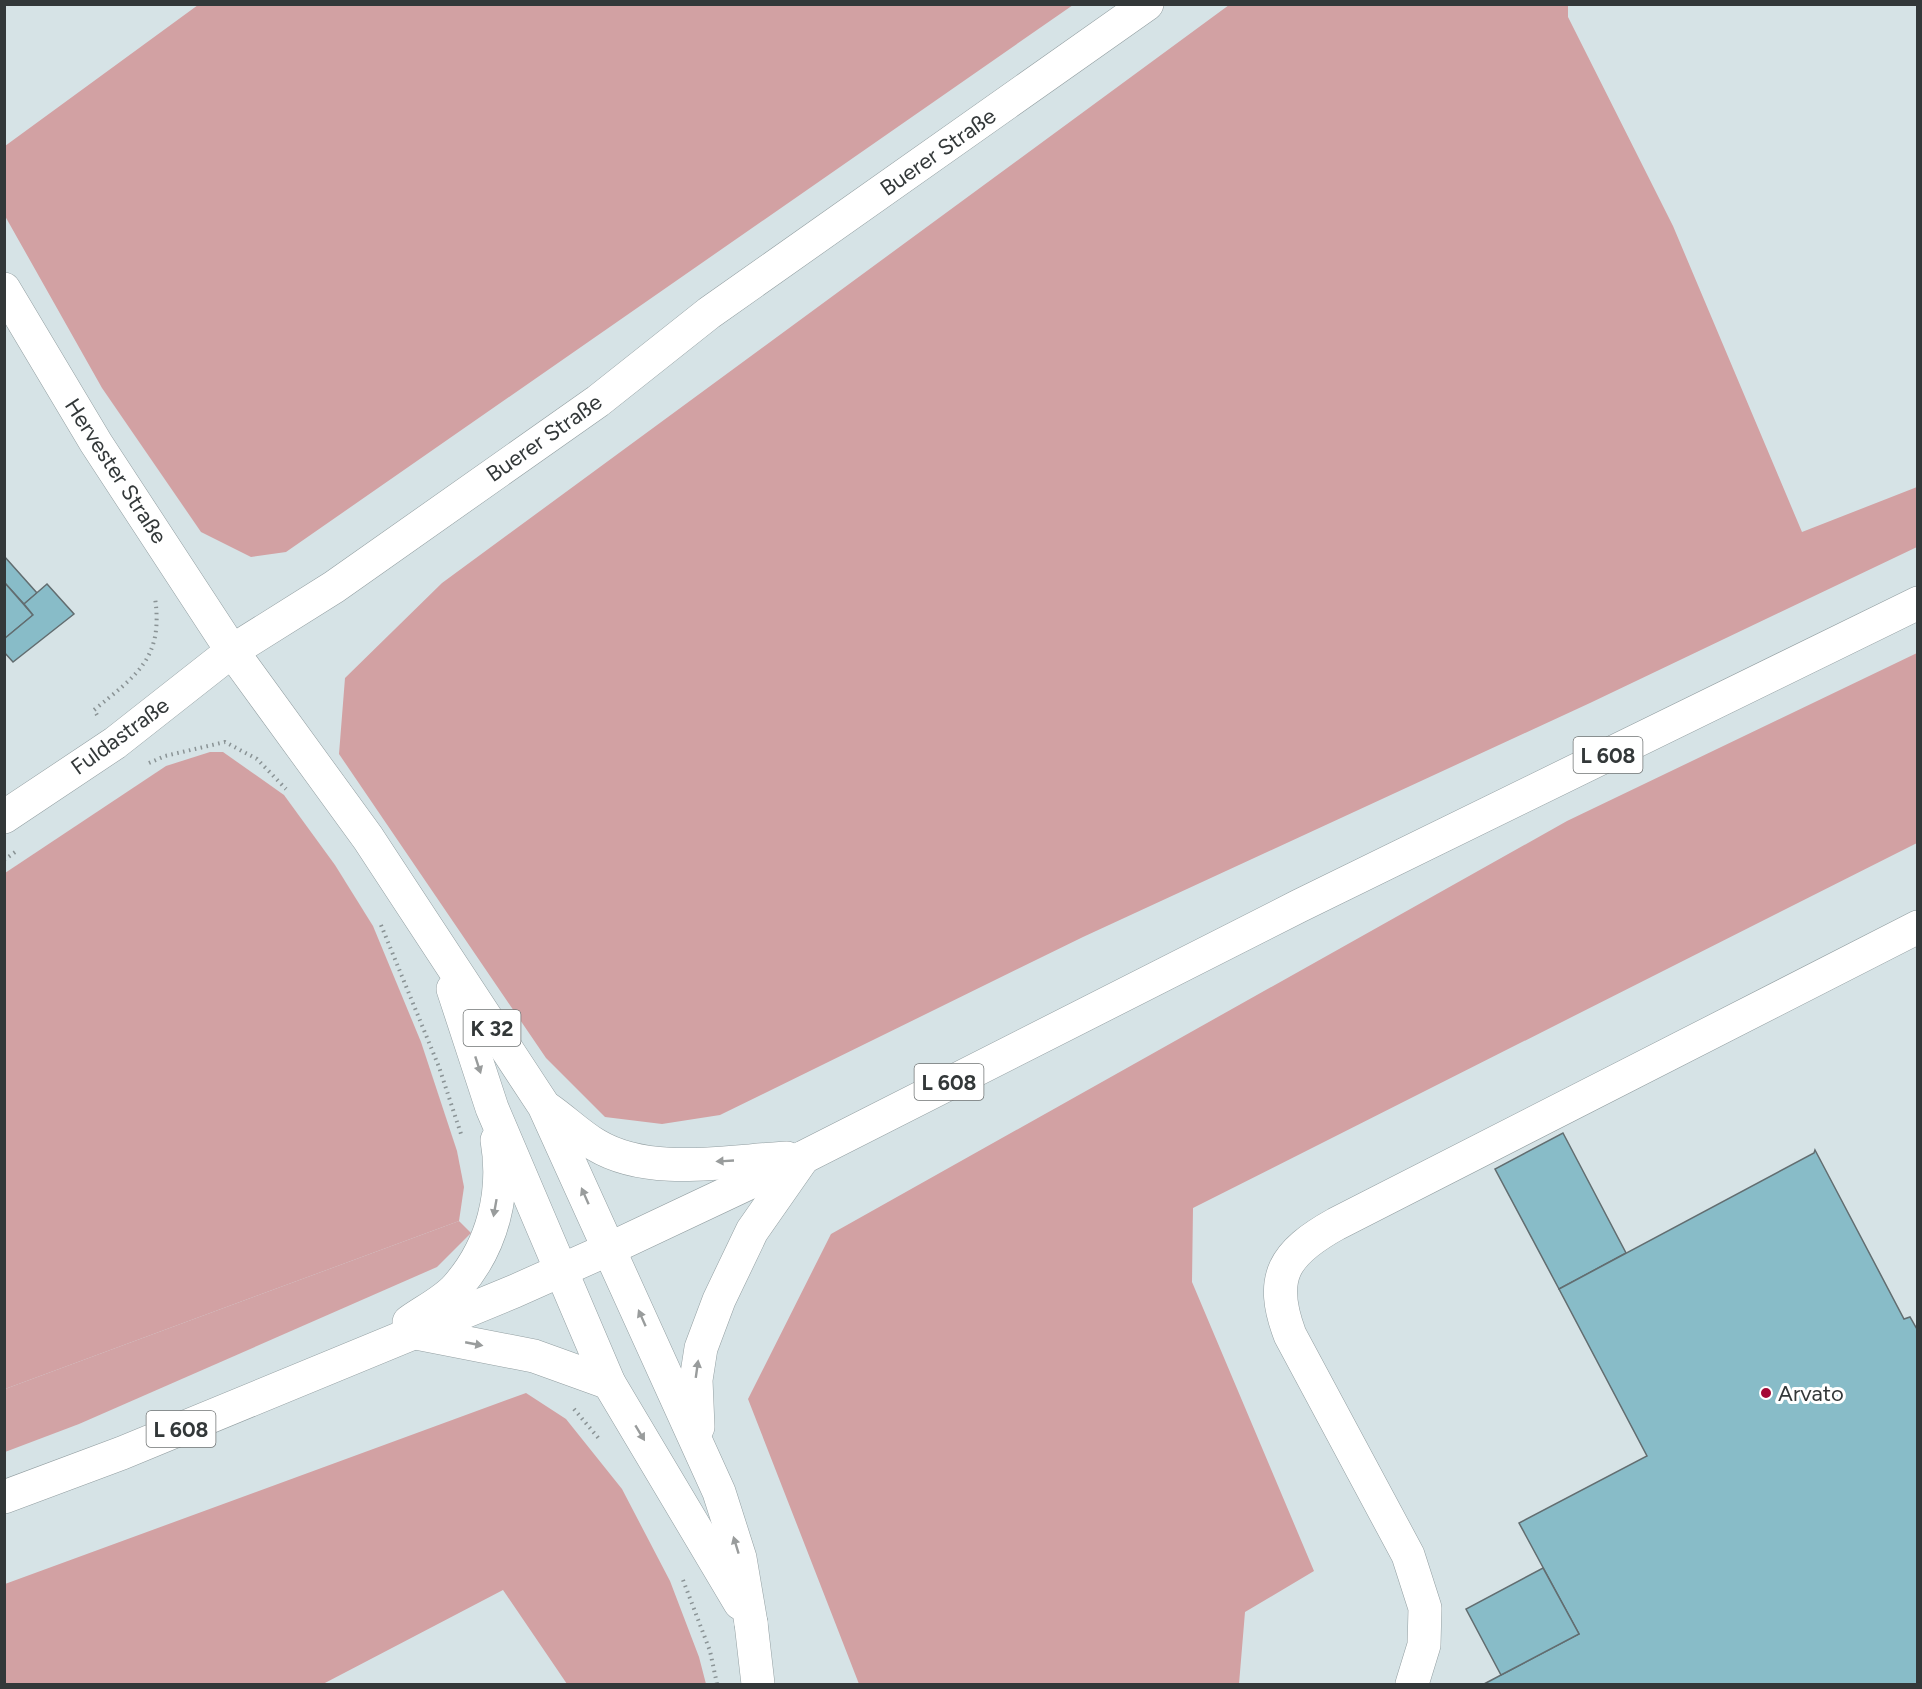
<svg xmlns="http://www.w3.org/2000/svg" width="1922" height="1689" font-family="Figtree,sans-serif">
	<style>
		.green { fill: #d2a3a5 }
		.forest { fill: #d2a1a3 }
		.building { fill: #88bcc8; stroke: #626d70; stroke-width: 1.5 }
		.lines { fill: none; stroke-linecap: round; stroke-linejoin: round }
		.minor-casing { stroke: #929ea1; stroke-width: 34 }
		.major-casing { stroke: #929ea1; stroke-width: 34 }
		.path { stroke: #8a9395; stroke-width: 4; stroke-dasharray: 1.5 4.5; stroke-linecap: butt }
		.minor { stroke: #fff; stroke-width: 33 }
		.major { stroke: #fff; stroke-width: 33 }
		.oneway { fill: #999c9c }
		.poi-dot { fill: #a40734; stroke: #fff; stroke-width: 2 }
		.labels { text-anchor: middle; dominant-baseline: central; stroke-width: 6; stroke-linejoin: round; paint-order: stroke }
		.shield { fill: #fff; stroke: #707474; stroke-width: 1.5 }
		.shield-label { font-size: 21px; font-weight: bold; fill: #333839 }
		.street-label { font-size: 22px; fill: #333839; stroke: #fff }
		.poi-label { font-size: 22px; fill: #333839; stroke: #fff; text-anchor: start }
	</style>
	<rect width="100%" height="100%" fill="#d6e3e6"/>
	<!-- green -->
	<polygon class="green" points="459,1221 471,1233 437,1267 79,1424 5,1452 5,1389"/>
	<!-- forest -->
	<g class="forest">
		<polygon points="198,5 198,4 1073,5 286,552 251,557 201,532 102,388 5,216 5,146"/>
		<polygon points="1229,5 1568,5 1568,17 1673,226 1802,532 1917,487 1917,547 1590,703 1083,937 720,1115 662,1124 605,1117 546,1058 339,754 345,678 442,583"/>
		<polygon points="1917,653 1917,843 1193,1208 1192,1282 1314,1571 1245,1612 1239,1684 859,1684 748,1399 831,1234 1567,821"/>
		<polygon points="210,752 223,752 284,795 335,865 373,926 421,1042 457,1151 464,1187 459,1221 5,1389 5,873 166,766"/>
		<polygon points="526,1393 566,1419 622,1489 670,1581 699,1657 706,1684 567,1684 503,1590 323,1684 5,1684 5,1584"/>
	</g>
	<!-- building -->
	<g class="building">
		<polygon points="4,556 37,593 24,604 4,582"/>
		<polygon points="4,582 33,615 4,639"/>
		<polygon points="47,584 74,614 13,662 4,652 4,639 33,615 24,604"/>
		<polygon points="1563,1133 1626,1253 1559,1289 1495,1169"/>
		<polygon points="1815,1150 1904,1319 1910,1317 1918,1331 1918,1684 1484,1684 1579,1634 1519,1523 1647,1456 1559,1289 1814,1153"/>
		<polygon points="1543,1568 1579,1634 1501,1675 1466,1609"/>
	</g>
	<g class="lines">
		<!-- minor casing -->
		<g class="minor-casing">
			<g id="minor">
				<polyline points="4,817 115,743 232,651 334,587 598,401 709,313 1147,4"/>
				<polyline points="751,1623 758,1684"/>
				<path d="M1412,1684l12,-39 1,-37 -17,-53 -118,-220c-22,-58 -6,-82 46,-111l582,-297"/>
			</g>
		</g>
		<!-- major casing -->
		<g class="major-casing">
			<g id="major">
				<polyline points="4,289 96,443 232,651 368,838 544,1106 719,1492 740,1558 751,1623"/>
				<polyline points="453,989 492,1108 609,1383 740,1603"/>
				<path d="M548,1109c16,11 31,26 48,36 53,32 132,16 191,13"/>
				<path d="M409,1322c15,-11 36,-21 48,-35 36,-41 49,-95 40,-147"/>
				<polyline points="416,1333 534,1356 609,1383"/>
				<polyline points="698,1427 696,1380 701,1348 719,1300 752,1231 803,1158"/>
				<polyline points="4,1497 122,1453 515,1291 609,1249 804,1157 1299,906 1918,603"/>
			</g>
		</g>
		<!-- path -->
		<g class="path">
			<path d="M97,715l-3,-5c41,-34 70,-51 61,-112"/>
			<polyline points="149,763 165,756 225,742 257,759 286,789"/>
			<polyline points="4,860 18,850"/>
			<polyline points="381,925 439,1067 462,1137"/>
			<polyline points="574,1409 600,1440"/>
			<polyline points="683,1580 710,1651 717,1684"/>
		</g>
		<!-- minor -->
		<use href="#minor" class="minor"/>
		<!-- major -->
		<use href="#major" class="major"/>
	</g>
	<!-- one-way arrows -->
	<defs><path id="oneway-solid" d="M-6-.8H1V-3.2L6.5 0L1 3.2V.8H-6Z" transform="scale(1.5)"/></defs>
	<g class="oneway">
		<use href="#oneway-solid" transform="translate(478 1065) rotate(72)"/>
		<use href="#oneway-solid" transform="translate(725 1161) rotate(177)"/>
		<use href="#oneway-solid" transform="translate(585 1196) rotate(-114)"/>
		<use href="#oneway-solid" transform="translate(495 1208) rotate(100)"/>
		<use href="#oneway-solid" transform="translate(642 1318) rotate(-114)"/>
		<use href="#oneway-solid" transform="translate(474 1344) rotate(11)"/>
		<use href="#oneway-solid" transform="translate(697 1369) rotate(-82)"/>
		<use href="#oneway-solid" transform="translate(640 1433) rotate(59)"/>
		<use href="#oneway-solid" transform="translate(736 1545) rotate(-107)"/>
	</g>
	<!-- markers -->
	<circle class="poi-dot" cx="1766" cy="1393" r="6"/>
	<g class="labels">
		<!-- shield labels -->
		<g class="shield">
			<rect x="1573.5" y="737" width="69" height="36" rx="4.5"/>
			<rect x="463.5" y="1010" width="57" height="36" rx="4.5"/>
			<rect x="914.5" y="1064" width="69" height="36" rx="4.5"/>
			<rect x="146.5" y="1411" width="69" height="36" rx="4.5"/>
		</g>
		<g class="shield-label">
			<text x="1608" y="755">L 608</text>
			<text x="492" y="1028">K 32</text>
			<text x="949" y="1082">L 608</text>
			<text x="181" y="1429">L 608</text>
		</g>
		<!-- street labels -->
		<g class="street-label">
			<text transform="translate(938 152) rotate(-35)">Buerer Straße</text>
			<text transform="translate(544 438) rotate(-35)">Buerer Straße</text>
			<text transform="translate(116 471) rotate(57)">Hervester Straße</text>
			<text transform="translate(120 736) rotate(-36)">Fuldastraße</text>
		</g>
		<!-- poi labels -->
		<g class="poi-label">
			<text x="1778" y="1393">Arvato</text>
		</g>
	</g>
	<!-- border -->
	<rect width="1922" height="1689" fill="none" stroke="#333839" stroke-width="12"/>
</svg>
